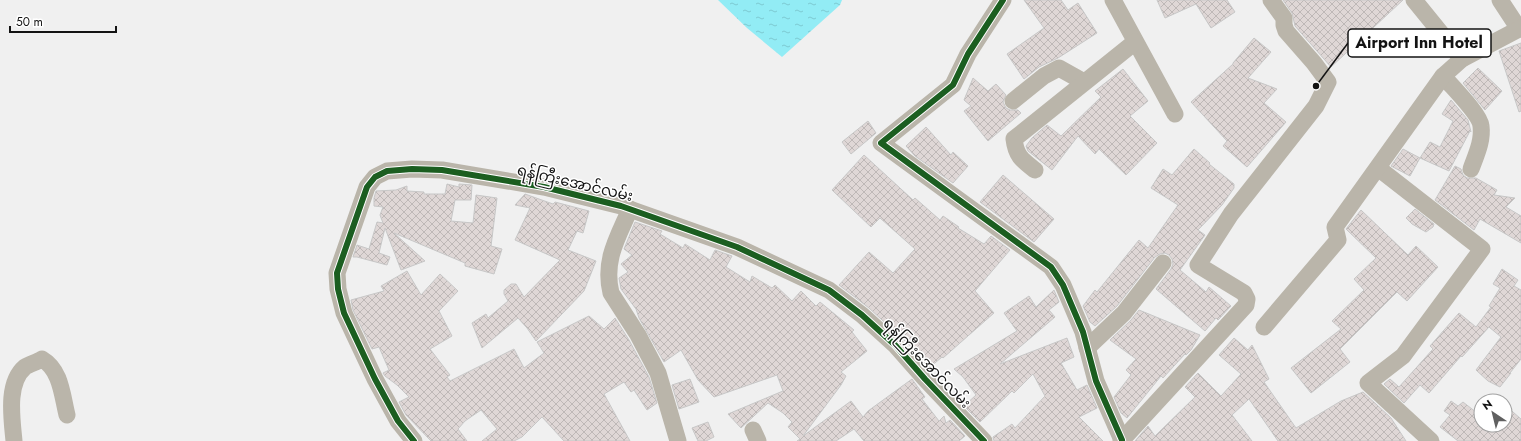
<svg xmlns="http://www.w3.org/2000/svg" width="1521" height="441" font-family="Jost,'Noto Sans Myanmar',sans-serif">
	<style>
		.water { fill: url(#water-ripples) }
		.building { fill: url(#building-cross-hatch); stroke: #c7c7c7 }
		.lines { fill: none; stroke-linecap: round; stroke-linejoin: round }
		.street { stroke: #bab5aa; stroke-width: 17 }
		.cycleway-casing { stroke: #fff; stroke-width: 8 }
		.cycleway { stroke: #1b5e20; stroke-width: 6 }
		.labels { text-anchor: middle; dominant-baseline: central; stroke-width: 3; stroke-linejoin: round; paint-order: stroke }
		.street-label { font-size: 15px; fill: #131313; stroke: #fff }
		.leader { fill: none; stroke: #131313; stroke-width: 1.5 }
		.callout-dot { fill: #131313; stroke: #fff; stroke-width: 1.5 }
		.callout { fill: #fff; stroke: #131313; stroke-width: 1.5 }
		.callout-label { font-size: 16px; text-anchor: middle; font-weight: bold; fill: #131313 }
	</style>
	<defs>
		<pattern id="water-ripples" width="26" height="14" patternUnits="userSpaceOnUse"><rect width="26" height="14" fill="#92ecf5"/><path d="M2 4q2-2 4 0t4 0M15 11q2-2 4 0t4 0" fill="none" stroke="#7dcad1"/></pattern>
		<pattern id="building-cross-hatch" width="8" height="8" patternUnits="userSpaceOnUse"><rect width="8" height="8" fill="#dfd7d6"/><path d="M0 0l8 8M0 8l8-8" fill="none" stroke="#beb8b7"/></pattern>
	</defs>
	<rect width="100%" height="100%" fill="#f0f0f0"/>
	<!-- water -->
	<polygon class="water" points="718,0 842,0 840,5 782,57 747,28"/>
	<!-- building -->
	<g class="building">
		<polygon points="1024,0 1061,0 1068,10 1078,3 1097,33 1058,58 1039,67 1024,79 1007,54 1044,28"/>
		<polygon points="1157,0 1227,0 1235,12 1211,28 1196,4 1165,18"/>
		<polygon points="1283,0 1403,0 1331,67 1295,26 1292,13"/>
		<polygon points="1254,38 1271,52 1248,78 1277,89 1264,103 1286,122 1247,167 1223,146 1227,141 1191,102 1233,64 1233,63"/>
		<polygon points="1521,43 1521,111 1519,112 1499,51"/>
		<polygon points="1478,68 1502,91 1485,110 1463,83"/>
		<polygon points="1123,69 1148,101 1130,116 1157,143 1126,175 1099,149 1095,154 1078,136 1052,170 1028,151 1026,146 1032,138 1047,125 1061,136 1101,97 1095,91"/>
		<polygon points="973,78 988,91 996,84 1006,95 1003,102 1006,108 1010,110 1018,110 1021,113 988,141 964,111 971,106 964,100"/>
		<polygon points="1451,100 1468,120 1471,132 1470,131 1449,171 1420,158 1430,142 1440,147 1453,121 1442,114"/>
		<polygon points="868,121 876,133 851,154 842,142"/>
		<polygon points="926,127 951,155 953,152 968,166 953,183 915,156 906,146"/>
		<polygon points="1194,149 1210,163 1209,164 1234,184 1234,188 1222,205 1198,230 1205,235 1180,270 1206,292 1209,287 1231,306 1218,320 1216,318 1205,331 1156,289 1171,269 1173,264 1172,259 1169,255 1165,253 1160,254 1155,257 1117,306 1095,326 1090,322 1083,306 1095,290 1097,292 1139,240 1148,248 1178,205 1151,188 1163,169 1172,175"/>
		<polygon points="1403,149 1420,158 1410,176 1391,166"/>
		<polygon points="864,155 913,200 915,198 940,220 943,216 959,227 958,228 984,244 991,236 1010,250 975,291 994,313 943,358 942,357 929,368 906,341 905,341 869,308 839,285 869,252 893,273 915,249 880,218 871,227 832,190"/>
		<polygon points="1455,166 1461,169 1463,175 1467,178 1476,178 1497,190 1494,195 1515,198 1506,207 1521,216 1521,243 1480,219 1474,230 1435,200"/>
		<polygon points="1003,175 1054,219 1034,242 980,202"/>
		<polygon points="447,184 459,187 459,184 472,185 471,200 455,200 451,221 473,223 476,195 497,198 491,246 502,249 494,274 465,266 465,263 394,233 425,261 401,270 385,228 379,253 390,257 387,265 357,257 353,257 357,245 369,249 377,222 383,223 380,215 383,207 374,206 374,198 376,191 396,190 407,186 407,191 424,192 424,194 445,194"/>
		<polygon points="525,194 553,204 555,202 589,211 583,233 577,231 568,250 596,261 584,291 536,341 527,328 518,318 482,348 472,323 486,314 488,318 508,301 504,294 504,290 511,284 516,284 524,297 560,260 515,240 530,208 515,205"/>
		<polygon points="1415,209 1434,224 1433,227 1426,232 1412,224 1406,218"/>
		<polygon points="1361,210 1408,255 1416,246 1438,267 1407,301 1397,292 1340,349 1350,362 1311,393 1291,368 1341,329 1332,321 1364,290 1354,279 1376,258 1346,229"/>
		<polygon points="635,222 662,231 660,234 683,248 685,244 710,260 715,250 732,256 726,267 750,282 752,276 772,288 775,285 792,301 801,291 816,306 820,302 854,330 852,332 867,351 841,372 846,376 841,385 803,436 851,401 863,417 868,411 912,379 925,397 922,399 939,421 944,416 946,423 950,420 965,436 959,441 864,441 854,429 836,441 797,441 800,439 788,427 792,422 783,413 768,403 741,428 728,414 783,391 777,375 714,397 698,380 681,350 664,362 639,318 636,309 621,289 619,278 628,272 621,264 632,255 624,249"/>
		<polygon points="1502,269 1518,280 1514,286 1521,290 1521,359 1510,373 1511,373 1500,387 1488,381 1476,370 1501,337 1489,327 1462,357 1461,356 1429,393 1420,385 1404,403 1384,384 1390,379 1399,387 1433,349 1430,346 1459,313 1476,327 1491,307 1489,306 1500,288 1493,284"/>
		<polygon points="407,271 421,295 440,274 458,291 439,311 452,336 430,349 450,375 447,377 450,381 514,349 524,368 544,353 537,342 589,316 604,329 615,318 629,340 649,377 657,403 647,410 634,390 631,392 624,382 604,394 630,441 564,441 542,417 522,437 514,441 482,441 497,429 481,410 465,421 458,429 467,441 431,441 406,415 399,402 409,397 397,385 385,376 383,373 389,370 379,347 372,349 353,310 351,300 384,291 381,286"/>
		<polygon points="1054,290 1059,302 1049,310 1055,317 1000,364 1067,338 1074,357 1061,363 1077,390 1087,385 1097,408 1079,417 1103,441 994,441 993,437 1012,424 1015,428 1045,396 1033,374 1014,393 1012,391 980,422 964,406 976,395 963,377 954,369 1017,331 1004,313 1029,296 1036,307"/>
		<polygon points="1139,310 1200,335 1191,350 1186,355 1185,354 1163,378 1161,376 1127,418 1121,413 1114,397 1131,375 1126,370 1136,359 1110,340 1131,320"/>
		<polygon points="1234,338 1248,350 1252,345 1269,379 1264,382 1296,428 1341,401 1363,392 1391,418 1406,441 1278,441 1249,399 1232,415 1252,441 1135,441 1148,426 1155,436 1195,397 1185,387 1198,373 1221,396 1241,374 1219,355"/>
		<polygon points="690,379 699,402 679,409 672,385"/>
		<polygon points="1451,401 1458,406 1463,402 1481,416 1481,425 1505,425 1505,405 1521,419 1521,441 1458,441 1440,427 1450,415 1444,411"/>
		<polygon points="708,422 714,437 706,441 698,441 692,428"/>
	</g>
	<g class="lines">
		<!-- street -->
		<g class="street">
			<polyline points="1003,0 968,54 953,85 881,143 1051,267 1063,285 1083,332 1096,381 1122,440"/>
			<polyline points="1113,0 1175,114"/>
			<polyline points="1414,0 1462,59"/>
			<polyline points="1500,0 1519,29"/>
			<path d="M1443,76c9,11 37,38 38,50 2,15 -5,29 -10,43"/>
			<polyline points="1013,101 1044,76 1059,68 1084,82"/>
			<polyline points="1378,168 1482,249 1403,356 1368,383 1431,441"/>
			<path d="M1035,170c-13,-10 -19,-14 -21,-31l121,-97"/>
			<path d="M630,209c-12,28 -27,51 -19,84l27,42 20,38 20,68"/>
			<polyline points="1264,327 1338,240 1335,227 1443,76 1462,59 1521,28"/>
			<polyline points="1087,348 1124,313 1163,263"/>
			<polyline points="753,430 758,441"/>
			<path d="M14,441c-2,-22 -8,-58 11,-74 5,-3 12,-5 17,-8 19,11 20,36 25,56"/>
			<polyline points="414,441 398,421 375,379 344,313 338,289 337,273 367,187 375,177 387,171 412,169 442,170 544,187 621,206 737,247 829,290 862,315 895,345 925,379 984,441"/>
			<polyline points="1121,441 1246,305 1247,299 1244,293 1198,265 1231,214 1316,106 1328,82 1314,63 1286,31 1284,25 1284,18 1271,0"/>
		</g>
		<!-- cycleway casing -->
		<g class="cycleway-casing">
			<g id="cycleway">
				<polyline points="1003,0 968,54 953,85 881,143 1051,267 1063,285 1083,332 1096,381 1122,440"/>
				<polyline points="414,441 398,421 375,379 344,313 338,289 337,273 367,187 375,177 387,171 412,169 442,170 544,187 621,206 737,247 829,290 862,315 895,345 925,379 984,441"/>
			</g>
		</g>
		<!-- cycleway -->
		<use href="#cycleway" class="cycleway"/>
	</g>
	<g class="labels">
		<!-- street labels -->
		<g class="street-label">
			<text transform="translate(575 183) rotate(13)">ရန်ကြီးအောင်လမ်း</text>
			<text transform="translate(927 363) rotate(46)">ရန်ကြီးအောင်လမ်း</text>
		</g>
	</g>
	<!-- callouts -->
	<path class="leader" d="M1316 86L1348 43"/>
	<circle class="callout-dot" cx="1316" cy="86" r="4"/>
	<rect class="callout" x="1348" y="29" width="143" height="28" rx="4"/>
	<g class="callout-label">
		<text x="1419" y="48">Airport Inn Hotel</text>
	</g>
	<!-- north arrow -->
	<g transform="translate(1493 413) rotate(325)"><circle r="19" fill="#ffffff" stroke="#a1a1a1"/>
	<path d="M0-3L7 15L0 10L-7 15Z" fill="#606060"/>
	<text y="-6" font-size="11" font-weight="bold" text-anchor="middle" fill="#131313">N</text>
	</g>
	<!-- scale -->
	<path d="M10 26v6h106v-6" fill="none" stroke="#131313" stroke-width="2"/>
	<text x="16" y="26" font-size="12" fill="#131313" stroke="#ffffff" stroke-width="3" paint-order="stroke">50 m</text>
</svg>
